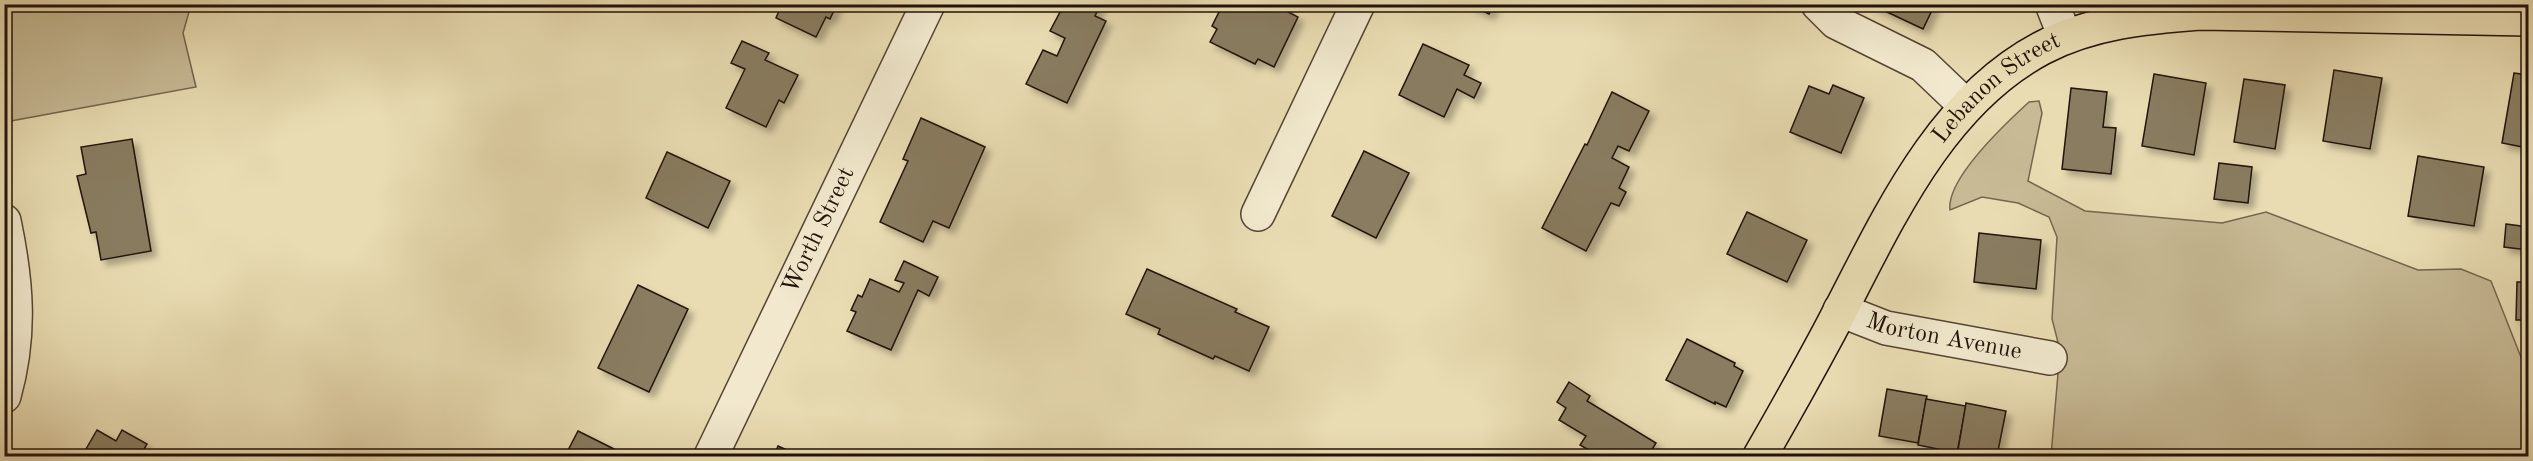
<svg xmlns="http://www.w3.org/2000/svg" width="2533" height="461" font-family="'Old Standard TT',serif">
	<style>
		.green { fill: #c7ba95; stroke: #74664e; stroke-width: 1.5 }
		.building { fill: #897b60; stroke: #221208; stroke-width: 1.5; filter: url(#shadow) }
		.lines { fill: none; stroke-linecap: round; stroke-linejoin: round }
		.minor-casing { stroke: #544432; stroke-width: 36 }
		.major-casing { stroke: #221208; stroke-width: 36 }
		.minor { stroke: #f1e8cd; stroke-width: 33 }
		.major { stroke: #e9dcb2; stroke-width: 33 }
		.labels { text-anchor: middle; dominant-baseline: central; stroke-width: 5; stroke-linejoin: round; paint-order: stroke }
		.street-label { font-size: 24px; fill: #221208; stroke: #f1e8cd }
	</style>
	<defs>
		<filter id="shadow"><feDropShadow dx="5.5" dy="5.5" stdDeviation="3" flood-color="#0004"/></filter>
	</defs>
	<rect width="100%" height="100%" fill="#e9dcb2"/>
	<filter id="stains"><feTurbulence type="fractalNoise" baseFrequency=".00333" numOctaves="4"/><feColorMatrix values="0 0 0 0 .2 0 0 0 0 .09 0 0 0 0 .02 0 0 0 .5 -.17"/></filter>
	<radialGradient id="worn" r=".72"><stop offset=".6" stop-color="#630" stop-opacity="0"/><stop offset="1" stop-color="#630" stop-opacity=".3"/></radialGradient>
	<!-- green -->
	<g class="green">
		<polygon points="5,4 191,5 183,33 196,87 5,122"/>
		<path d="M2039,101l3,12 -14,68 57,30 137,12 44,-11 152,58 43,-1 30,12 37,94v57l-2,17 2,7h-477l9,-106 -8,-31 5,-82 -8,-20 -31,-14 -36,-6 -32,13c-4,-31 56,-87 79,-108z"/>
	</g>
	<!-- building -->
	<g class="building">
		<polygon points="782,4 837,4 830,19 826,17 816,37 776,18"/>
		<polygon points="1057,4 1101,4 1095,16 1106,21 1067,103 1026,84 1043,50 1057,56 1065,38 1050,31 1060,12 1055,9"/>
		<polygon points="1223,4 1286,4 1288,6 1286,11 1298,17 1274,67 1258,59 1255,64 1210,42 1217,29 1212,26"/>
		<polygon points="1468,4 1494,4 1489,14"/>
		<polygon points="1870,4 1935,4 1923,29"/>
		<polygon points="742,41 769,53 765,60 798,75 784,103 779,100 766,127 726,108 745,69 731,63"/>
		<polygon points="1423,44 1469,65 1464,75 1481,83 1474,98 1457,89 1444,117 1399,95"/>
		<polygon points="2334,70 2382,78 2370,149 2323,141"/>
		<polygon points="2514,73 2528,75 2528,148 2502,143"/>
		<polygon points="2154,74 2206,83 2194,155 2142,146"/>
		<polygon points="2244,79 2285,85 2275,149 2234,142"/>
		<polygon points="1833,85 1864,98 1841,153 1790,132 1809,86 1829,94"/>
		<polygon points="2071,88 2107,92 2103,127 2116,128 2111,174 2062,169"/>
		<polygon points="1612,92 1649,111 1629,151 1618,146 1612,158 1629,167 1619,188 1626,192 1619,206 1611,203 1586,251 1542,228 1585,144 1587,145"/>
		<polygon points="921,118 985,147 949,228 933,221 923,242 880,222 908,161 903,159"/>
		<polygon points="132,139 151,251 101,260 96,232 91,233 77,176 86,174 81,147"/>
		<polygon points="1364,151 1409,173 1376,238 1332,216"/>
		<polygon points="667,152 730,181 708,228 646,198"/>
		<polygon points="2418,156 2484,167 2474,226 2408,216"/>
		<polygon points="2219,163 2252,167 2248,203 2214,199"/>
		<polygon points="1747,212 1807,240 1787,282 1727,254"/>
		<polygon points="2506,224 2528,227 2528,250 2504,247"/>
		<polygon points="1979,233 2041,240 2036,289 1974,282"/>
		<polygon points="904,261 938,277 929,296 918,290 891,350 847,331 856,312 851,310 858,295 862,297 870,279 899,292 904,283 895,280"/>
		<polygon points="1147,269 1237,309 1235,312 1269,327 1249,371 1215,356 1213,359 1158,334 1160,329 1126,314"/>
		<polygon points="2517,282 2528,282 2528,320 2516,320"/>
		<polygon points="638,285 688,309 649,392 598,368"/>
		<polygon points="1687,339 1735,363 1734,366 1743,371 1726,407 1715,402 1715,404 1666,380"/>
		<polygon points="1569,382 1590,396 1587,401 1656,443 1648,456 1599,456 1580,445 1586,436 1559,420 1566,408 1557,402"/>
		<polygon points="1887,389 1927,396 1918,443 1879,436"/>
		<polygon points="1926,399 1966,406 1957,453 1918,445"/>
		<polygon points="1966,403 2006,411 1997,456 1958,450"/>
		<polygon points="97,430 116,441 122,430 147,444 140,456 82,456"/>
		<polygon points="578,431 628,456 565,456"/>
		<polygon points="778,446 800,456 774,456"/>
	</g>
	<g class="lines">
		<!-- minor casing -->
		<g class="minor-casing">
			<g id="minor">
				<polyline points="1818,4 1836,22 1923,65 1966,106"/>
				<polyline points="2052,4 2065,37"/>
				<polyline points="1258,214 1358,4"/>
				<path d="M4,221c13,62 17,114 0,175"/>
				<path id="s1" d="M1840,310l46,18 164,30"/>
				<path id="s2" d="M711,456l217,-452"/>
			</g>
		</g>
		<!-- major casing -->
		<g class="major-casing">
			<g id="major">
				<path id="s3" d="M1760,456c23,-40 46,-81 68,-122 55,-103 106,-229 214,-286 49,-26 104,-31 158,-35l328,6"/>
			</g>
		</g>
		<!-- minor -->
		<use href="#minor" class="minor"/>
		<!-- major -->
		<use href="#major" class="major"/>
	</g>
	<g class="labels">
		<!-- street labels -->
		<g class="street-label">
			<text stroke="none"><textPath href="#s3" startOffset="442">Lebanon Street</textPath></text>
			<text stroke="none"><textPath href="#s2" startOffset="250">Worth Street</textPath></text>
			<text stroke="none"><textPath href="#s1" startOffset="108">Morton Avenue</textPath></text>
		</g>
	</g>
	<!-- margin -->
	<rect width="2533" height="461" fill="none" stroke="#e9dcb2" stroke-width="24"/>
	<rect x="6" y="6" width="2521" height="449" fill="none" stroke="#221208" stroke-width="3"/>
	<rect x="12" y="12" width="2509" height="437" fill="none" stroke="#221208" stroke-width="1.5"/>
	<rect width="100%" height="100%" filter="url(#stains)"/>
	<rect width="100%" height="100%" fill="url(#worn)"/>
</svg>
